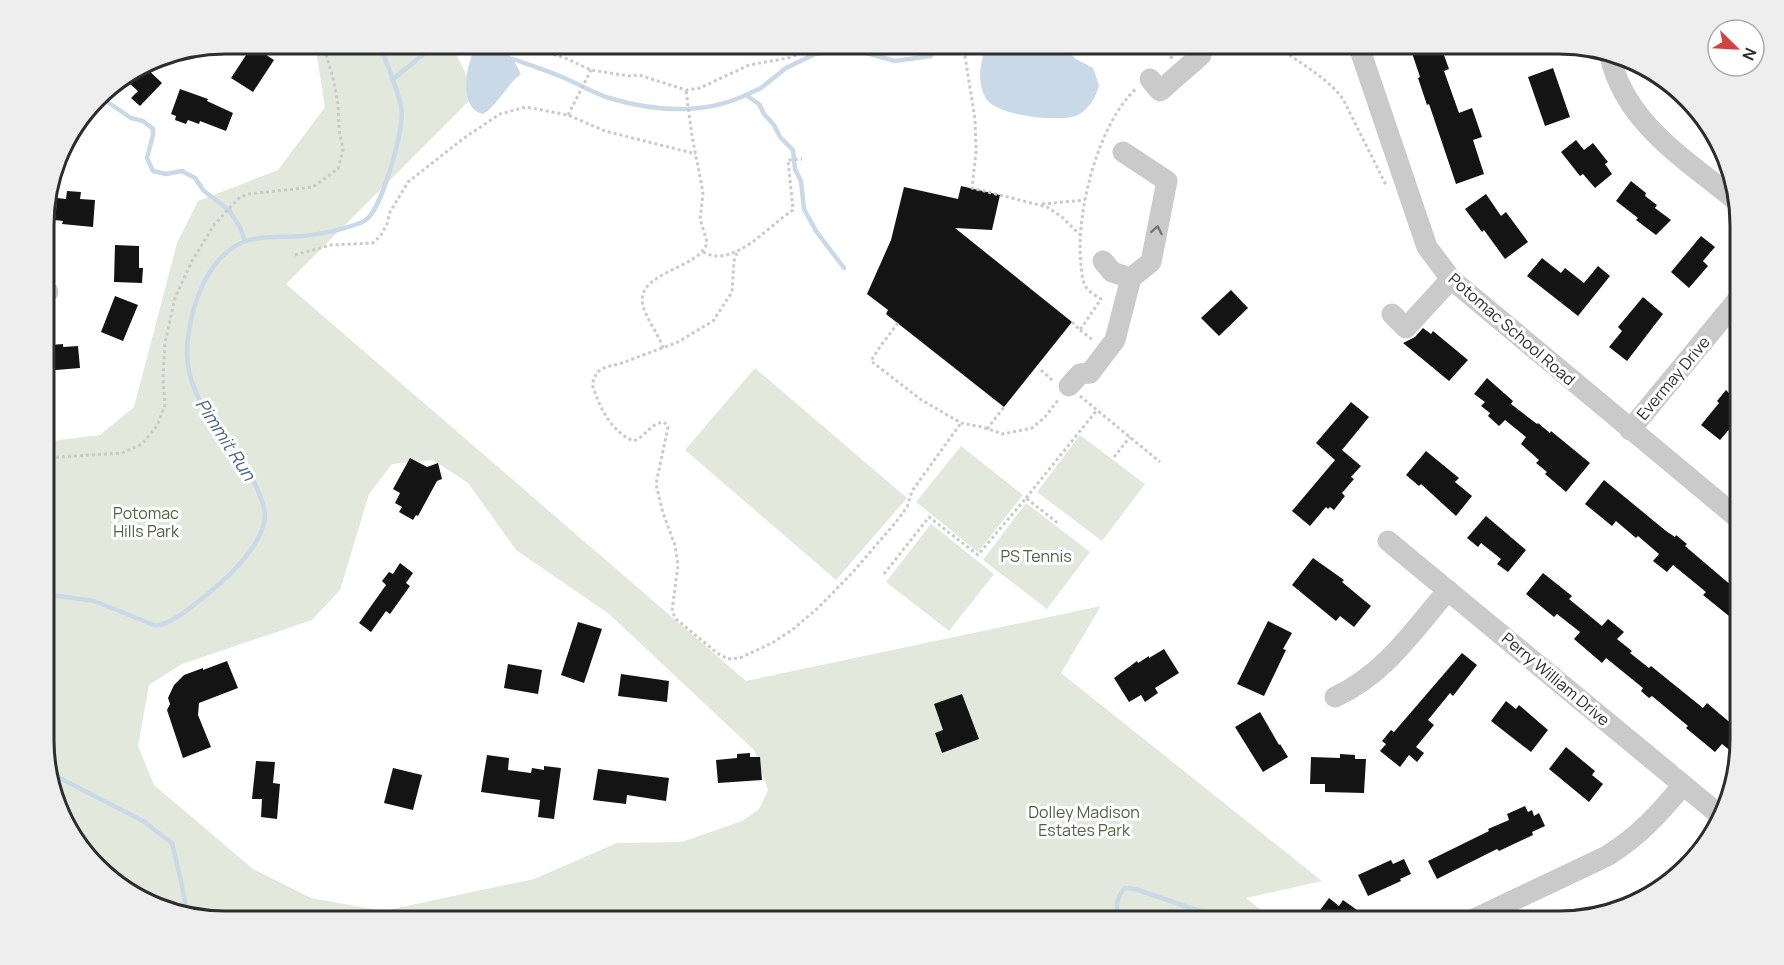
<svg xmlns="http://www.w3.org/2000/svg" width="1784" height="965" font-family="Manrope,sans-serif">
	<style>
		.green { fill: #e2e9dc; fill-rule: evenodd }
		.water { fill: #cad9e7 }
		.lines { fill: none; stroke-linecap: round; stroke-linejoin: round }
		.stream { stroke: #cad9e7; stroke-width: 4.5 }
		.building { fill: #141414 }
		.path { stroke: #cacaca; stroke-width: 3; stroke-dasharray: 3 3; stroke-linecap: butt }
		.minor { stroke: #cacaca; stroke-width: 21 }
		.oneway { stroke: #747474 }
		.labels { text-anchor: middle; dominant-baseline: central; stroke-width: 6; stroke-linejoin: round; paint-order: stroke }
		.street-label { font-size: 16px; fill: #2d2d2d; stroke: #fff }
		.park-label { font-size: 16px; fill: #4d633f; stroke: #fff }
		.water-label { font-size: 18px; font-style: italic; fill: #446785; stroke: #fff }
		.rim { fill: none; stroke: #2d2d2d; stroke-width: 3 }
	</style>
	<rect width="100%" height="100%" fill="#fff"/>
	<!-- green -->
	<g class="green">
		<path d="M315,44h136l25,50 -190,190 460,397 355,-75 -40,67 261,208 -76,17 28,23h-1049l-80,-18 -71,-62 -29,-77 -1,-322 56,-7 34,-28 43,-164 21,-42 80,-31 47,-63zM433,460l35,23 48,67 93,64 145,136 14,40 -9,19 -17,12 -60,21 -65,1 -83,36 -151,32 -72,-13 -58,-29 -99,-84 -16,-39 11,-61 33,-21 130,-44 28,-30 29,-96 23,-30z"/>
		<polygon points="755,368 907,498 836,580 685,450"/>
		<polygon points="1080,435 1145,484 1102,541 1037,492"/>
		<polygon points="961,446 1023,495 978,552 916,502"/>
		<polygon points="1026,503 1090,552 1047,609 983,560"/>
		<polygon points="931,524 994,574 949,631 886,582"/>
	</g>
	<!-- water -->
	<g class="water">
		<path d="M478,44h20l15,15 8,15c-15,11 -22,30 -38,40 -26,-5 -17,-55 -5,-70z"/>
		<path d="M989,44h69l18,15 17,9 6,17c-3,12 -9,23 -21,30 -15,8 -78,1 -90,-14 -12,-14 -9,-43 1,-57z"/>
	</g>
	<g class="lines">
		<!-- stream -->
		<g class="stream">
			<polyline points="445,44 456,45"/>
			<path d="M513,59c17,6 33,11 49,18 15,6 31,16 47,21 44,13 94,17 137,-3l13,9 5,10 10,11 6,12 13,13 2,19 6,12 3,28 12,22 28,37"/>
			<polyline points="392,80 430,49 439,44"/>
			<polyline points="746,95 761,88 786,68 815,54 840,50 863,52 895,61 931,56"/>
			<polyline points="98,99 103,99 131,118 143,121 153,129 153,135 147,158 153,171 166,174 182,171 195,178 204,191 229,210 240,227 245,241"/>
			<path d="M45,594l49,7 60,24c13,3 39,-19 50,-28 21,-17 59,-51 61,-81 0,-10 -5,-21 -9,-30 -23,-53 -77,-83 -68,-148 4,-35 21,-84 58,-97 18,-6 39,-3 58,-5 17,-2 37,-6 53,-12 4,-1 9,-4 12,-7 14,-15 37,-91 32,-111 -4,-19 -13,-38 -19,-56l-8,-6"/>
			<polyline points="48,772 143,821 172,843 181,881 186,908 184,912"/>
			<path d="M1119,921c-3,-12 -4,-23 6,-33l10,1 94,32"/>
		</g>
	</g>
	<!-- building -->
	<g class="building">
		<polygon points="1409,44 1440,44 1449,69 1444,71 1459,113 1472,108 1482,137 1473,140 1484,174 1456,184 1429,104 1427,105 1418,78 1420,77"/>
		<polygon points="252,46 274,60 253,92 231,78"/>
		<polygon points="143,65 162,83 140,106 131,98 138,91 123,78"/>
		<polygon points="1553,68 1570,117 1545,126 1528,77"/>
		<polygon points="180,89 208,99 207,101 233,113 226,131 200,121 199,124 188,120 186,124 175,120 176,116 171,114"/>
		<polygon points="1576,140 1584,150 1593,143 1608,162 1605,164 1612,174 1595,188 1583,174 1580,176 1561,152"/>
		<polygon points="1631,181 1646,193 1645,196 1657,205 1655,208 1671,220 1656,235 1636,220 1638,218 1616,201"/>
		<polygon points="961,186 1000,195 992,230 955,228 1072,322 1004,407 886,314 888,310 867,294 891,240 904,187 958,199"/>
		<polygon points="67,191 81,192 80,199 95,200 93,227 62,224 63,221 55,220 57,198 66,199"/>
		<polygon points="1486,194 1501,216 1506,212 1528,242 1505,259 1484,230 1482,232 1465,209"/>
		<polygon points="1701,236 1715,247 1703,261 1708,266 1689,288 1671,272"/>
		<polygon points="115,245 139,246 139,268 143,268 142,283 114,282"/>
		<polygon points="1542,258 1561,273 1565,268 1584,283 1598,266 1610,276 1578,316 1527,276"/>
		<polygon points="1231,290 1248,308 1219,336 1201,318"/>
		<polygon points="115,296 138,305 123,341 101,332"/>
		<polygon points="1643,297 1663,314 1627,361 1609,347 1622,331 1618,327"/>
		<polygon points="1423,328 1431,334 1433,331 1468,360 1449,381 1403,343 1415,337"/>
		<polygon points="63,344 63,347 78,346 80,368 44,371 44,348 51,348 51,345"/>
		<polygon points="1487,378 1513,401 1511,404 1537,424 1538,423 1550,433 1551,431 1590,463 1566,492 1545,474 1547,472 1536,463 1539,460 1521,444 1526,437 1505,420 1499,426 1488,416 1490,413 1481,406 1485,402 1474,394"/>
		<polygon points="1739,382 1740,417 1720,440 1701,425 1719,403 1717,401 1726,390 1729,393"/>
		<polygon points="1351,402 1369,417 1342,450 1361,466 1351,477 1354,479 1342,493 1345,496 1334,510 1330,507 1328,509 1326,507 1310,526 1292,511 1335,460 1316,443"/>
		<polygon points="1426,451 1459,478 1455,482 1472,496 1456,516 1421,484 1419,486 1406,475"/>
		<polygon points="410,458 427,467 438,463 442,479 437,481 418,516 416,515 413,520 399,512 402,507 395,503 400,493 393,489"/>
		<polygon points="1604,480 1666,531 1675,537 1676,535 1687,544 1685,546 1732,586 1740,576 1740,625 1703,595 1706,592 1673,565 1667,572 1653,561 1659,554 1638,536 1636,538 1616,521 1612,526 1585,504"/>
		<polygon points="1486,516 1526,550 1508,572 1497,564 1501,559 1481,543 1478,547 1467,538"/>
		<polygon points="1313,558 1344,580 1342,582 1371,606 1354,627 1340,616 1336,621 1292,585"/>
		<polygon points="400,563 413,573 406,583 410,586 390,614 386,611 371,632 359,623 386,585 382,581 389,572 393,574"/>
		<polygon points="1543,573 1572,596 1569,599 1602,626 1608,619 1624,632 1617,639 1632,651 1630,653 1649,668 1651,666 1703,708 1707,703 1740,731 1737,756 1722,744 1715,752 1686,728 1688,726 1652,696 1649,698 1641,691 1643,688 1606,658 1602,663 1574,639 1580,632 1557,614 1554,617 1526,594"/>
		<polygon points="1268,621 1292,633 1283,649 1286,650 1264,696 1237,684"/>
		<polygon points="578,622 602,629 584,683 561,675"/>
		<polygon points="1164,649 1179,673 1155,688 1158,693 1145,702 1141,695 1129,702 1114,678 1137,661 1138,663 1149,656 1149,658"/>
		<polygon points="1462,653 1477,665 1453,696 1450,693 1428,720 1434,725 1416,747 1424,753 1417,762 1409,755 1400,767 1380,751 1386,744 1382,741 1391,730 1394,732"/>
		<polygon points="227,661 238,688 199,703 198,715 211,747 183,758 167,710 170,704 168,698 174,685 184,675 203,668 203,670"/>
		<polygon points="508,664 542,670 538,694 504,688"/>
		<polygon points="621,674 669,681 667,702 618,696"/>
		<polygon points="962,694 979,739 942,753 935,733 943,730 934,704"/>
		<polygon points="1506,701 1516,709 1519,705 1548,730 1531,752 1491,721"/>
		<polygon points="1260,712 1279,745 1280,744 1288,757 1263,772 1235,727"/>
		<polygon points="1566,747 1595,771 1592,775 1603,784 1589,802 1549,769"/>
		<polygon points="750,753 750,757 760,757 762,780 718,783 716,760 737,758 737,754"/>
		<polygon points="1340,754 1355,755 1355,759 1366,759 1364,793 1325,792 1325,784 1310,784 1311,757 1340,758"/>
		<polygon points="487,755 509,758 508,770 531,773 532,768 544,770 544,766 561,768 554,819 538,817 540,800 481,792"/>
		<polygon points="256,761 275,762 273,783 280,784 277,819 261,817 262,799 252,799"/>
		<polygon points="393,768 422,775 413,810 384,803"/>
		<polygon points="598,769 669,778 666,801 627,795 626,804 593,800"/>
		<polygon points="1525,806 1528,812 1532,810 1534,816 1539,813 1545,826 1532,832 1533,835 1499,851 1497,849 1437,879 1428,861 1489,831 1488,829 1509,820 1507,814"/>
		<polygon points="1404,859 1411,874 1400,879 1401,881 1368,896 1358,875 1391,860 1393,864"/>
		<polygon points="1329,898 1339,906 1343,900 1357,910 1357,915 1353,921 1312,921"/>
	</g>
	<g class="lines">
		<!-- path -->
		<g class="path">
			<polyline points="519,44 565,58 591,70 629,76 639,75 686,90 700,88 749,65 788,58 827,44"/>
			<polyline points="963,44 975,119 976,152 972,188 1047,207 1062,217 1079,234"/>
			<path d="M1275,44c23,19 50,31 68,55l44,88"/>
			<polyline points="1171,59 1174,44"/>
			<polyline points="568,115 591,70"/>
			<polyline points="1042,204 1085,200"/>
			<path d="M703,252c31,17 65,-26 90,-42l-5,-50 14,-1"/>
			<path d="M737,253l-3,8 -2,31 -19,29 -35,21 -56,21 -16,4 -9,5 -5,12c8,24 18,46 41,57 13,-4 17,-18 31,-19l4,5 -12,57 7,29 12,32 3,21 -6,45 4,8 41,34 11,6 12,-1 32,-15 20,-13 26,-22 35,-36 43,-50 11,-15 5,-16 49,-68"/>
			<polyline points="295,255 331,245 373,243 381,235 387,224 390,212 408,182 464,138 500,114 526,107 568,115 605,131 696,154"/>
			<path d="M1072,322l8,8 21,-31c-5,-3 -12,-7 -15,-12 -4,-6 -4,-15 -5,-22 -6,-50 17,-143 56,-177"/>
			<polyline points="898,323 879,348 871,361 920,399 961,423 982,427 1003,434 1032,428 1044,418 1059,399"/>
			<polyline points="1080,330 1093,340"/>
			<path d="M663,348c-5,-15 -16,-28 -20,-42 -9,-35 59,-37 64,-64l-7,-23 3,-25 -2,-12 -9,-46 -6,-45"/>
			<polyline points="1041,370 1053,381"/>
			<polyline points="1080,396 1160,462"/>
			<polyline points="987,429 1004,407"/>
			<polyline points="1114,457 1130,437"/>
			<polyline points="44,458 122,453 142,444 157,426 165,405 163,378 165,343 175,298 192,261 214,225 240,197 249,194 313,187 338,169 343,150 339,129 338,104 334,82 323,44"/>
			<polyline points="1026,498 1097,410"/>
			<polyline points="884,574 929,517 978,555 1026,498 1059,524"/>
		</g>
		<!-- minor -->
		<g class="minor">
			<polyline points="1358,44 1427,247 1451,279 1740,520"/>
			<path d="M1610,56c15,68 78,105 129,147"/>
			<polyline points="1150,79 1160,91 1201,55"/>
			<polyline points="1103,261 1112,272 1131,278"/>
			<polyline points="44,291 48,292"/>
			<polyline points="1392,314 1406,328 1451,279"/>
			<polyline points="1069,386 1080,374 1090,373 1115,340 1131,278 1151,262 1167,181 1123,152"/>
			<polyline points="1630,430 1739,298"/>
			<polyline points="1388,541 1722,817"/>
			<path d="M1335,697c50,-23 78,-66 113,-107"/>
			<path d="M1470,921l137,-65c32,-20 52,-42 76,-71"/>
		</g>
	</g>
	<!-- one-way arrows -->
	<defs><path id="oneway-chevron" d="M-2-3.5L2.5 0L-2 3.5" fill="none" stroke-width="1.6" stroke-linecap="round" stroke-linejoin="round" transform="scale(1.5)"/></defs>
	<use class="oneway" href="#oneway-chevron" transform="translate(1157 230) rotate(-79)"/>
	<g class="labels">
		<!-- street labels -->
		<g class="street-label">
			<text transform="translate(1512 329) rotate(41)">Potomac School Road</text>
			<text transform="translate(1673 378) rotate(-50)">Evermay Drive</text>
			<text transform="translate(1556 679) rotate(40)">Perry William Drive</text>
		</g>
		<!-- park labels -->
		<g class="park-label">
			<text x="146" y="513">Potomac<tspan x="146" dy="18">Hills Park</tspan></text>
			<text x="1036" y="556">PS Tennis</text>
			<text x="1084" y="812">Dolley Madison<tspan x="1084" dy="18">Estates Park</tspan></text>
		</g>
		<!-- water labels -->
		<g class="water-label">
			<text transform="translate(226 439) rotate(57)">Pimmit Run</text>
		</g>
	</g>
	<!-- crop -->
	<path d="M0 0H1784V965H0ZM225 54H1559A171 171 0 0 1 1730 225V740A171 171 0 0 1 1559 911H225A171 171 0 0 1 54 740V225A171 171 0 0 1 225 54Z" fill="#eee" fill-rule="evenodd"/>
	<path class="rim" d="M225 54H1559A171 171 0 0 1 1730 225V740A171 171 0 0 1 1559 911H225A171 171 0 0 1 54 740V225A171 171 0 0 1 225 54Z"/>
	<!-- north arrow -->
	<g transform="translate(1736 48) rotate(114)"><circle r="28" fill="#ffffff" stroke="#ababab" stroke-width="1.5"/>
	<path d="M0-4.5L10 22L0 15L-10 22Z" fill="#d14341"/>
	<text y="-9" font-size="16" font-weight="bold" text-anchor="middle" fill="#2d2d2d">N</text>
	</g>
</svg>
